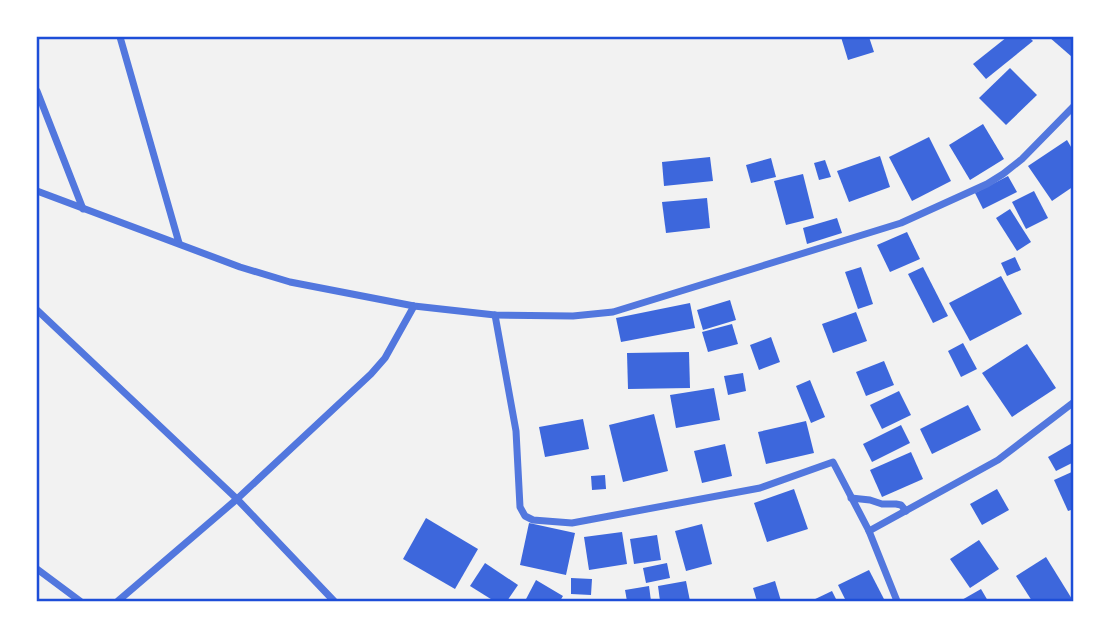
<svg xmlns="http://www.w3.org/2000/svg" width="1111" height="638" font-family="'Nunito Sans',sans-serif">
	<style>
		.building { fill: #3d67dc }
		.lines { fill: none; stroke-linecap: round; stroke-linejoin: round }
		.minor { stroke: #5277de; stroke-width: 7 }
		.neatline { fill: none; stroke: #1d4ed8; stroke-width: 2.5 }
	</style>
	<rect width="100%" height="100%" fill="#f2f2f2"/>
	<!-- building -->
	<g class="building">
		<polygon points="841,37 869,37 874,52 848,60"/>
		<polygon points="1007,37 1029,37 1033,41 986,79 973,64"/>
		<polygon points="1049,37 1074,37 1074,55 1072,57"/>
		<polygon points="1010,68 1037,95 1006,125 979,98"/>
		<polygon points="983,124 1004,159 970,180 949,145"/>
		<polygon points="929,137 951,181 912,201 889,157"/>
		<polygon points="1067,140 1074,152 1074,186 1052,201 1028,166"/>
		<polygon points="880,156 890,187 849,202 837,171"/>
		<polygon points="710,157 713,181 664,186 662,162"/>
		<polygon points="771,158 776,177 751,183 746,165"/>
		<polygon points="825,160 831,177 819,180 814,163"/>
		<polygon points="803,174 814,218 786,225 774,181"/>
		<polygon points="1008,176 1017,192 983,209 975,193"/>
		<polygon points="1034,191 1048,218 1026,229 1012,202"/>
		<polygon points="707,198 710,228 666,233 662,202"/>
		<polygon points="1010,209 1031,242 1017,251 996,218"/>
		<polygon points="837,218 842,233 807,244 803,228"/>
		<polygon points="907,232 920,259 890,272 877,245"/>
		<polygon points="1015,257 1021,270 1007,276 1001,263"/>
		<polygon points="861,267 873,304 858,309 845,272"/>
		<polygon points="923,267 948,316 933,323 908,274"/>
		<polygon points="1001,276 1022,314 970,341 949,303"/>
		<polygon points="730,300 736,320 703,330 697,310"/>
		<polygon points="690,303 695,328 621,342 616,318"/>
		<polygon points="856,312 867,341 833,353 822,324"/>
		<polygon points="732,324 738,344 708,352 702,332"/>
		<polygon points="771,337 780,362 759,370 750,345"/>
		<polygon points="963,343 977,369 961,377 948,351"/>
		<polygon points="1027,344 1056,388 1012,417 982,373"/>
		<polygon points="689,352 690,388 628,389 627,353"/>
		<polygon points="884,361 894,385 866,396 856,372"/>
		<polygon points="743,373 746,391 728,395 724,376"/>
		<polygon points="810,380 825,417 811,423 796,386"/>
		<polygon points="714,388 720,420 676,428 670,395"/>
		<polygon points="899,391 911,415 882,429 870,405"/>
		<polygon points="968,405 981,430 932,454 920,429"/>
		<polygon points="654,414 668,471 623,482 609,425"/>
		<polygon points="583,419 589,449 545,457 539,427"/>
		<polygon points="806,421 814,453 766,464 758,432"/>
		<polygon points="901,425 910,443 872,462 863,444"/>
		<polygon points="1074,442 1074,462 1056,471 1048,457"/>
		<polygon points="725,444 732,476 702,483 694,451"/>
		<polygon points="911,452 923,479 882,497 870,470"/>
		<polygon points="1074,471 1074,509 1068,511 1054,480"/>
		<polygon points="605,475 606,489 592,490 591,476"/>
		<polygon points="794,489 808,529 767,542 754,503"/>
		<polygon points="997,489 1009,510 982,525 970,504"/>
		<polygon points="426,518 478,549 455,589 403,559"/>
		<polygon points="529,523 575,533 566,575 520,565"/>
		<polygon points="702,524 712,564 686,571 675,531"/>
		<polygon points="622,532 627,564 589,570 584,537"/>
		<polygon points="657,535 661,560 634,564 630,539"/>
		<polygon points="979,540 999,569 970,588 950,559"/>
		<polygon points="1046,557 1072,599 1069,601 1032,601 1016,576"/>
		<polygon points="485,563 518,585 507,601 494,601 470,586"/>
		<polygon points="667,563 670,578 646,583 643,568"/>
		<polygon points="869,570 885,601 846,601 838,585"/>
		<polygon points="571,578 592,579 591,595 571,594"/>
		<polygon points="536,580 563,596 560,601 525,601"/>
		<polygon points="686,581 690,601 660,601 658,586"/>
		<polygon points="775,581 781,601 757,601 753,588"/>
		<polygon points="649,586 651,601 627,601 625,590"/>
		<polygon points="981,589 988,601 960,601"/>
		<polygon points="832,591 837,601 811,601"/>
	</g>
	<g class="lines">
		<!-- minor -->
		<g class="minor">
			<polyline points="120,37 179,243"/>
			<polyline points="37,91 83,209"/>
			<polyline points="37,191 240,267 290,282 414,306 495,315 573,316 613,312 901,223 987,184 1003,174 1022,159 1074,106"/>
			<polyline points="37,310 237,499 334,601"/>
			<polyline points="495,315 516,431 520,507 525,516 533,520 572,523 760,488 833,462 869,531 897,601"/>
			<polyline points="851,498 870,500 882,504 896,504 901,505 906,511"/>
			<polyline points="869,531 998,460 1074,402"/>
			<polyline points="37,569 80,601"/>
			<polyline points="118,601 237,499 371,374 385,358 414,306"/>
		</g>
	</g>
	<!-- border -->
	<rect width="1111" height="638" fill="none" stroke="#ffffff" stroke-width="77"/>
	<rect x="38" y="38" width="1034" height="562" class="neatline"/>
</svg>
